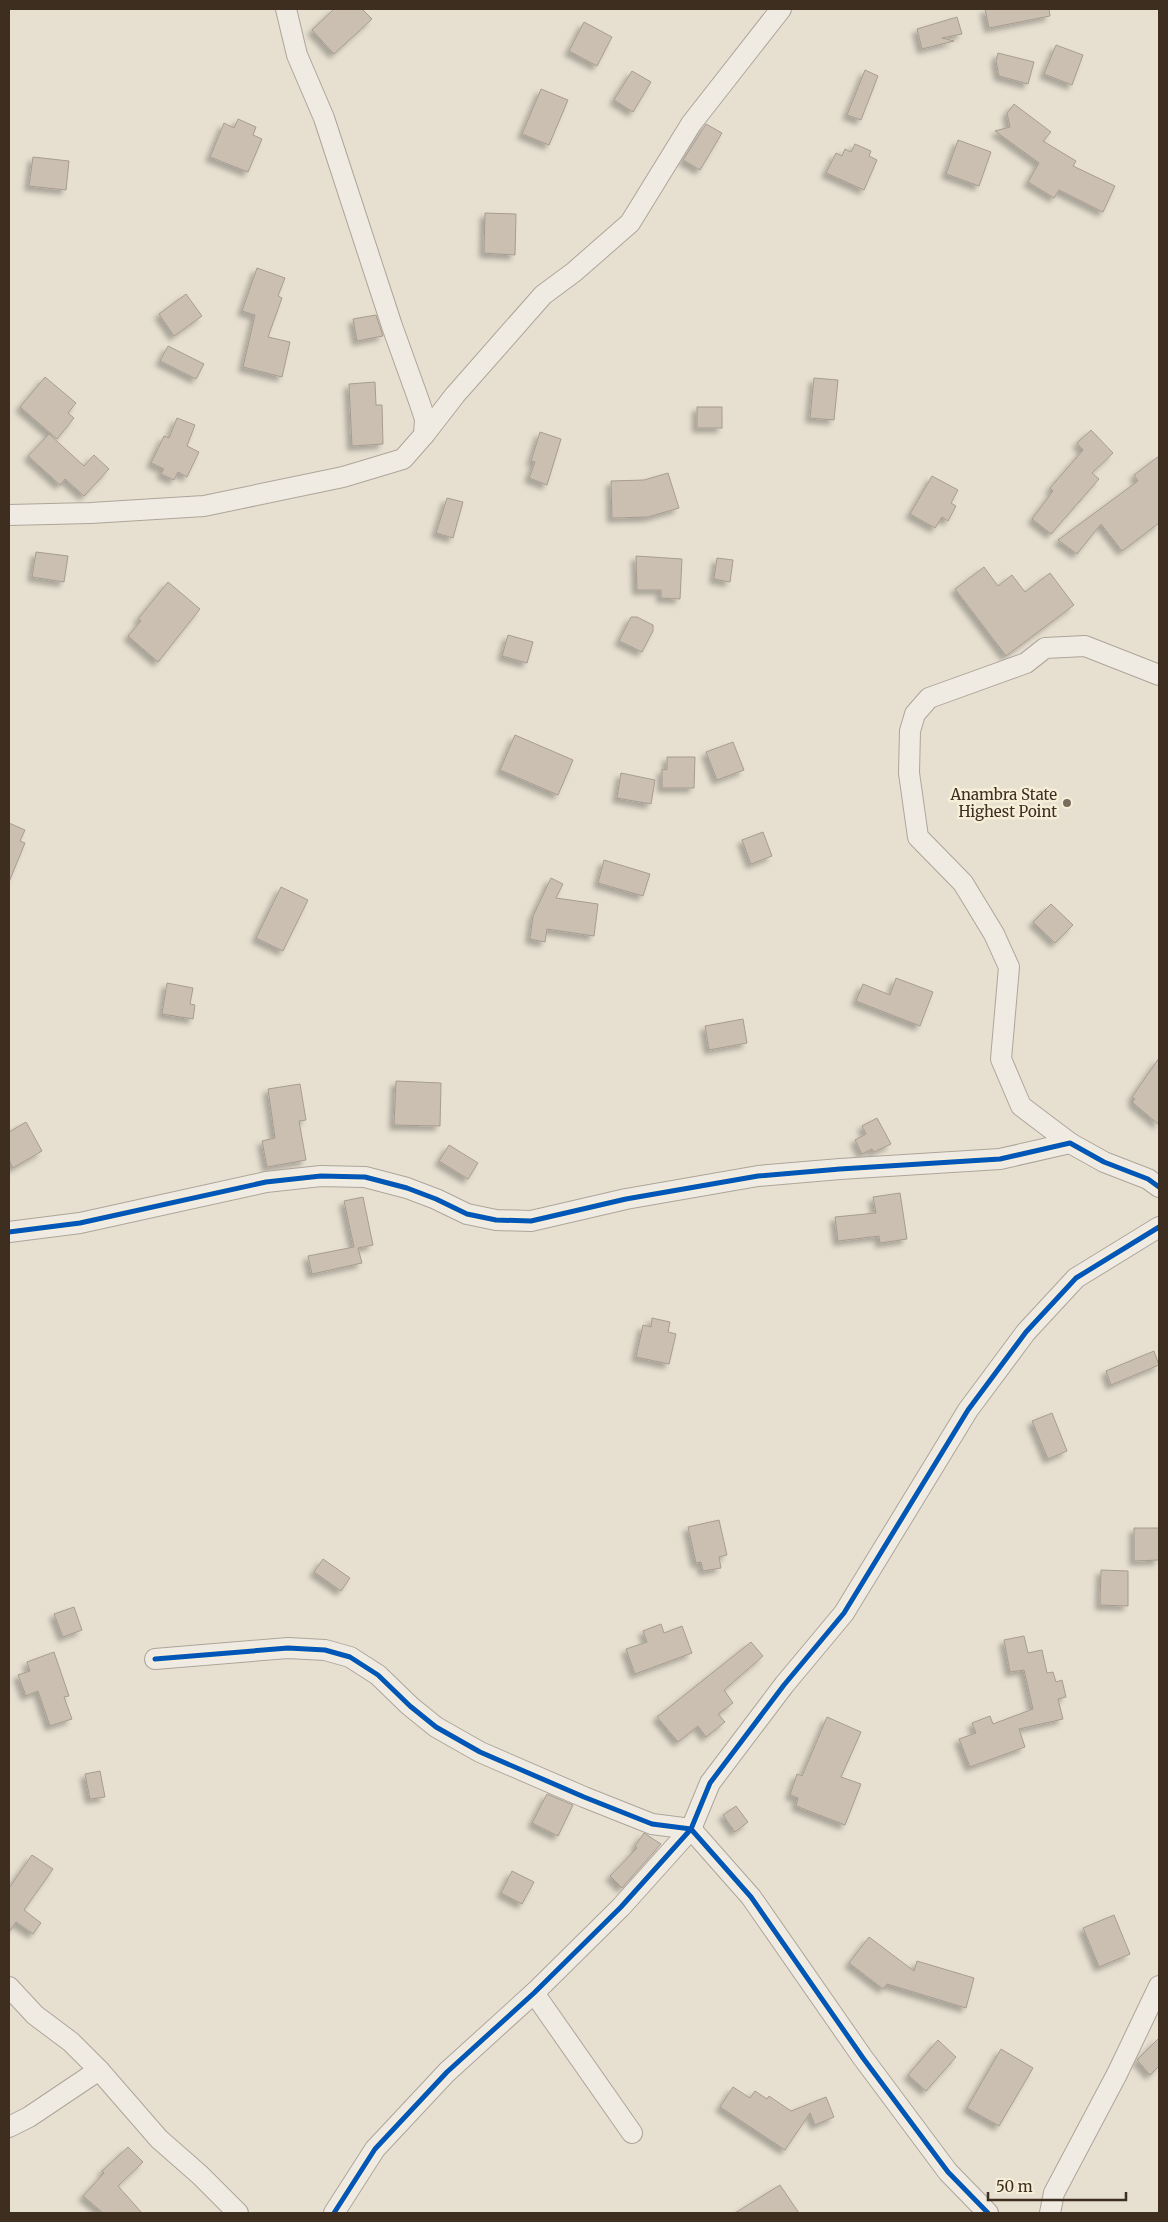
<svg xmlns="http://www.w3.org/2000/svg" width="1168" height="2222" font-family="Merriweather,serif">
	<style>
		.building { fill: #cbbfb2; stroke: #a89c90; filter: url(#shadow) }
		.lines { fill: none; stroke-linecap: round; stroke-linejoin: round }
		.minor-casing { stroke: #ada599; stroke-width: 22 }
		.minor { stroke: #efebe3; stroke-width: 20 }
		.cycleway-casing { stroke: #f7eed8; stroke-width: 8 }
		.cycleway { stroke: #0057b8; stroke-width: 5 }
		.poi-dot { fill: #786c5e; stroke: #f7eed8; stroke-width: 2 }
		.labels { text-anchor: middle; dominant-baseline: central; stroke-width: 5; stroke-linejoin: round; paint-order: stroke }
		.poi-label { font-size: 15px; fill: #3d2e20; stroke: #f7eed8; text-anchor: end }
	</style>
	<defs>
		<filter id="shadow"><feDropShadow dx="-4.5" dy="4.5" stdDeviation="2.5" flood-color="#0004"/></filter>
	</defs>
	<rect width="100%" height="100%" fill="#e7e0d1"/>
	<!-- building -->
	<g class="building">
		<polygon points="334,9 362,9 372,19 334,54 312,30"/>
		<polygon points="985,9 1049,9 1050,16 989,28"/>
		<polygon points="957,17 962,34 942,38 954,41 922,49 917,29"/>
		<polygon points="584,22 612,37 597,66 569,51"/>
		<polygon points="1056,45 1083,55 1072,85 1044,74"/>
		<polygon points="998,53 1034,62 1028,84 999,76 996,61"/>
		<polygon points="865,70 878,76 861,120 847,115"/>
		<polygon points="632,71 651,82 633,112 614,100"/>
		<polygon points="541,89 568,100 549,145 522,134"/>
		<polygon points="1014,104 1051,132 1043,141 1076,161 1073,166 1115,186 1103,212 1059,190 1054,198 1028,182 1039,163 995,131 1010,127 1007,113"/>
		<polygon points="238,119 256,127 253,135 262,139 248,172 210,157 224,123 234,128"/>
		<polygon points="706,124 722,133 700,170 683,160"/>
		<polygon points="958,140 991,152 979,186 946,174"/>
		<polygon points="855,144 871,151 869,156 877,160 864,190 826,173 836,153 842,156 845,149 851,152"/>
		<polygon points="33,157 69,161 66,190 29,186"/>
		<polygon points="485,213 516,214 515,255 484,253"/>
		<polygon points="257,268 285,278 278,296 282,298 268,337 290,342 282,377 243,367 255,315 242,311"/>
		<polygon points="186,294 202,316 174,336 159,314"/>
		<polygon points="376,315 383,336 357,341 353,319"/>
		<polygon points="168,346 204,364 196,379 160,361"/>
		<polygon points="45,377 76,403 68,413 74,418 57,439 20,407"/>
		<polygon points="814,378 838,380 834,420 810,418"/>
		<polygon points="375,382 376,405 382,405 383,444 352,446 349,384"/>
		<rect x="697" y="407" width="25" height="21"/>
		<polygon points="177,418 195,425 187,446 199,452 187,477 178,472 174,480 161,474 164,469 151,463 164,436 169,438"/>
		<polygon points="1091,430 1113,453 1092,473 1099,479 1051,534 1032,519 1053,491 1050,488 1083,450 1077,443"/>
		<polygon points="540,432 561,439 547,485 529,478 535,462 531,461"/>
		<polygon points="49,434 84,466 94,455 109,469 84,496 65,479 60,485 28,456"/>
		<polygon points="1159,456 1159,523 1122,551 1101,524 1077,554 1058,540 1138,481 1134,475"/>
		<polygon points="668,473 679,508 648,517 612,518 611,481 644,480"/>
		<polygon points="932,476 958,490 951,503 956,506 948,521 942,517 935,528 910,514"/>
		<polygon points="447,498 463,502 453,538 436,533"/>
		<polygon points="36,552 68,556 64,582 32,577"/>
		<polygon points="636,556 682,559 680,599 661,598 661,590 637,590"/>
		<polygon points="717,558 733,560 730,582 714,579"/>
		<polygon points="984,567 998,586 1012,575 1025,592 1050,573 1074,605 1006,656 955,589"/>
		<polygon points="168,582 200,609 158,662 128,636 141,621 138,619"/>
		<polygon points="631,617 637,617 653,625 653,631 642,652 619,641"/>
		<polygon points="508,635 533,642 527,663 502,656"/>
		<polygon points="515,735 573,760 558,795 500,770"/>
		<polygon points="733,742 744,770 717,780 706,752"/>
		<polygon points="667,757 695,757 694,788 662,788 662,769 667,770"/>
		<polygon points="621,773 655,780 651,804 617,798"/>
		<polygon points="9,823 25,830 20,841 25,843 9,882"/>
		<polygon points="763,832 772,856 751,864 742,840"/>
		<polygon points="604,860 650,874 643,896 598,883"/>
		<polygon points="551,878 563,884 556,898 598,904 594,936 547,929 545,942 530,939 533,916"/>
		<polygon points="281,887 308,900 283,951 256,938"/>
		<polygon points="1051,904 1073,925 1055,943 1033,922"/>
		<polygon points="896,978 933,992 920,1026 856,1001 863,984 890,995"/>
		<polygon points="167,983 193,988 190,1004 195,1005 193,1019 162,1014"/>
		<polygon points="743,1019 747,1043 709,1050 705,1026"/>
		<polygon points="1159,1058 1159,1125 1132,1102 1135,1099 1132,1097"/>
		<polygon points="396,1081 441,1083 440,1126 394,1125"/>
		<polygon points="300,1084 306,1120 299,1121 306,1160 267,1167 262,1141 275,1138 268,1089"/>
		<polygon points="877,1118 891,1144 874,1152 872,1149 862,1154 855,1140 866,1134 862,1126"/>
		<polygon points="26,1122 42,1151 13,1168 9,1160 9,1132"/>
		<polygon points="449,1145 478,1163 468,1179 439,1161"/>
		<polygon points="900,1193 907,1239 880,1243 879,1236 838,1241 835,1217 876,1213 873,1197"/>
		<polygon points="363,1197 373,1245 358,1248 362,1263 312,1274 308,1256 354,1247 344,1201"/>
		<polygon points="652,1318 670,1322 668,1332 676,1334 669,1364 636,1357 643,1325 651,1327"/>
		<polygon points="1154,1351 1159,1365 1111,1385 1106,1371"/>
		<polygon points="1052,1413 1067,1451 1048,1459 1032,1421"/>
		<polygon points="719,1520 727,1555 719,1557 721,1568 703,1571 701,1562 696,1563 688,1527"/>
		<polygon points="1134,1528 1159,1528 1159,1560 1134,1561"/>
		<polygon points="323,1559 350,1578 341,1591 314,1572"/>
		<polygon points="1101,1570 1128,1571 1128,1606 1100,1605"/>
		<polygon points="74,1607 82,1630 63,1637 54,1614"/>
		<polygon points="661,1624 664,1633 682,1626 692,1653 635,1674 626,1649 647,1642 643,1631"/>
		<polygon points="1024,1636 1028,1653 1042,1650 1047,1673 1053,1672 1056,1682 1062,1680 1066,1697 1058,1699 1063,1719 1019,1729 1025,1747 970,1767 959,1739 976,1733 972,1723 990,1716 993,1724 1033,1709 1024,1670 1010,1672 1004,1640"/>
		<polygon points="751,1642 763,1656 724,1690 733,1703 718,1714 725,1722 706,1737 698,1726 678,1742 657,1717"/>
		<polygon points="54,1652 69,1696 64,1697 72,1719 50,1726 38,1691 26,1696 18,1675 30,1671 27,1662"/>
		<polygon points="827,1717 861,1732 841,1777 861,1784 845,1825 796,1806 798,1798 790,1795 797,1774 802,1776"/>
		<polygon points="100,1771 105,1797 90,1799 85,1774"/>
		<polygon points="547,1794 573,1805 558,1836 532,1823"/>
		<polygon points="736,1806 748,1822 735,1832 723,1815"/>
		<polygon points="644,1833 661,1844 622,1888 610,1876 637,1848 635,1846"/>
		<polygon points="32,1855 53,1869 24,1910 41,1923 33,1934 16,1922 9,1932 9,1888"/>
		<polygon points="512,1871 534,1882 522,1904 501,1893"/>
		<polygon points="1114,1915 1130,1954 1099,1967 1083,1928"/>
		<polygon points="869,1937 914,1971 917,1961 974,1978 966,2008 887,1984 883,1989 849,1963"/>
		<polygon points="1159,2038 1159,2066 1150,2075 1137,2060"/>
		<polygon points="938,2040 956,2057 926,2091 908,2075"/>
		<polygon points="1001,2049 1033,2068 999,2126 967,2108"/>
		<polygon points="733,2087 750,2098 755,2091 767,2099 769,2096 791,2111 826,2097 834,2117 815,2125 810,2113 785,2150 720,2107"/>
		<polygon points="128,2147 143,2162 118,2186 142,2213 103,2213 83,2196 104,2173 102,2171"/>
		<polygon points="780,2185 799,2213 735,2213"/>
	</g>
	<g class="lines">
		<!-- minor casing -->
		<g class="minor-casing">
			<g id="minor">
				<polyline points="286,9 297,55 324,118 392,326 419,401 425,419 424,435"/>
				<polyline points="9,515 91,513 204,506 343,477 403,459 424,435 455,395 543,295 574,272 630,223 691,124 781,9"/>
				<polyline points="1070,1143 1021,1106 1001,1059 1009,967 994,934 963,883 918,837 909,773 910,731 915,714 929,698 1026,663 1045,648 1085,646 1159,675"/>
				<polyline points="9,1232 80,1223 266,1182 321,1176 365,1177 407,1188 436,1199 467,1214 496,1220 531,1221 626,1199 758,1176 840,1169 1000,1159 1070,1143 1104,1162 1148,1179 1159,1187"/>
				<polyline points="155,1659 288,1648 325,1650 350,1657 378,1675 410,1706 436,1727 480,1752 584,1797 652,1824 691,1829 751,1897 863,2058 948,2172 988,2213"/>
				<polyline points="9,1987 35,2015 71,2042 99,2070 159,2139 200,2175 238,2213"/>
				<polyline points="534,1993 632,2133"/>
				<polyline points="9,2127 29,2117 99,2070"/>
				<polyline points="334,2213 375,2149 447,2072 534,1993 621,1907 691,1829 710,1783 784,1685 844,1613 968,1410 1026,1332 1076,1278 1159,1227"/>
				<polyline points="1050,2213 1054,2193 1117,2074 1159,1986"/>
			</g>
		</g>
		<!-- minor -->
		<use href="#minor" class="minor"/>
		<!-- cycleway casing -->
		<g class="cycleway-casing">
			<g id="cycleway">
				<polyline points="9,1232 80,1223 266,1182 321,1176 365,1177 407,1188 436,1199 467,1214 496,1220 531,1221 626,1199 758,1176 840,1169 1000,1159 1070,1143 1104,1162 1148,1179 1159,1187"/>
				<polyline points="155,1659 288,1648 325,1650 350,1657 378,1675 410,1706 436,1727 480,1752 584,1797 652,1824 691,1829 751,1897 863,2058 948,2172 988,2213"/>
				<polyline points="334,2213 375,2149 447,2072 534,1993 621,1907 691,1829 710,1783 784,1685 844,1613 968,1410 1026,1332 1076,1278 1159,1227"/>
			</g>
		</g>
		<!-- cycleway -->
		<use href="#cycleway" class="cycleway"/>
	</g>
	<!-- markers -->
	<circle class="poi-dot" cx="1067" cy="803" r="5"/>
	<g class="labels">
		<!-- poi labels -->
		<g class="poi-label">
			<text x="1057" y="794">Anambra State<tspan x="1057" dy="17">Highest Point</tspan></text>
		</g>
	</g>
	<!-- border -->
	<rect width="1168" height="2222" fill="none" stroke="#3d2e20" stroke-width="20"/>
	<!-- scale -->
	<path d="M988 2192v8h138v-8" fill="none" stroke="#3d2e20" stroke-width="2.5"/>
	<text x="996" y="2192" font-size="15" fill="#3d2e20" stroke="#f7eed8" stroke-width="4" paint-order="stroke">50 m</text>
</svg>
